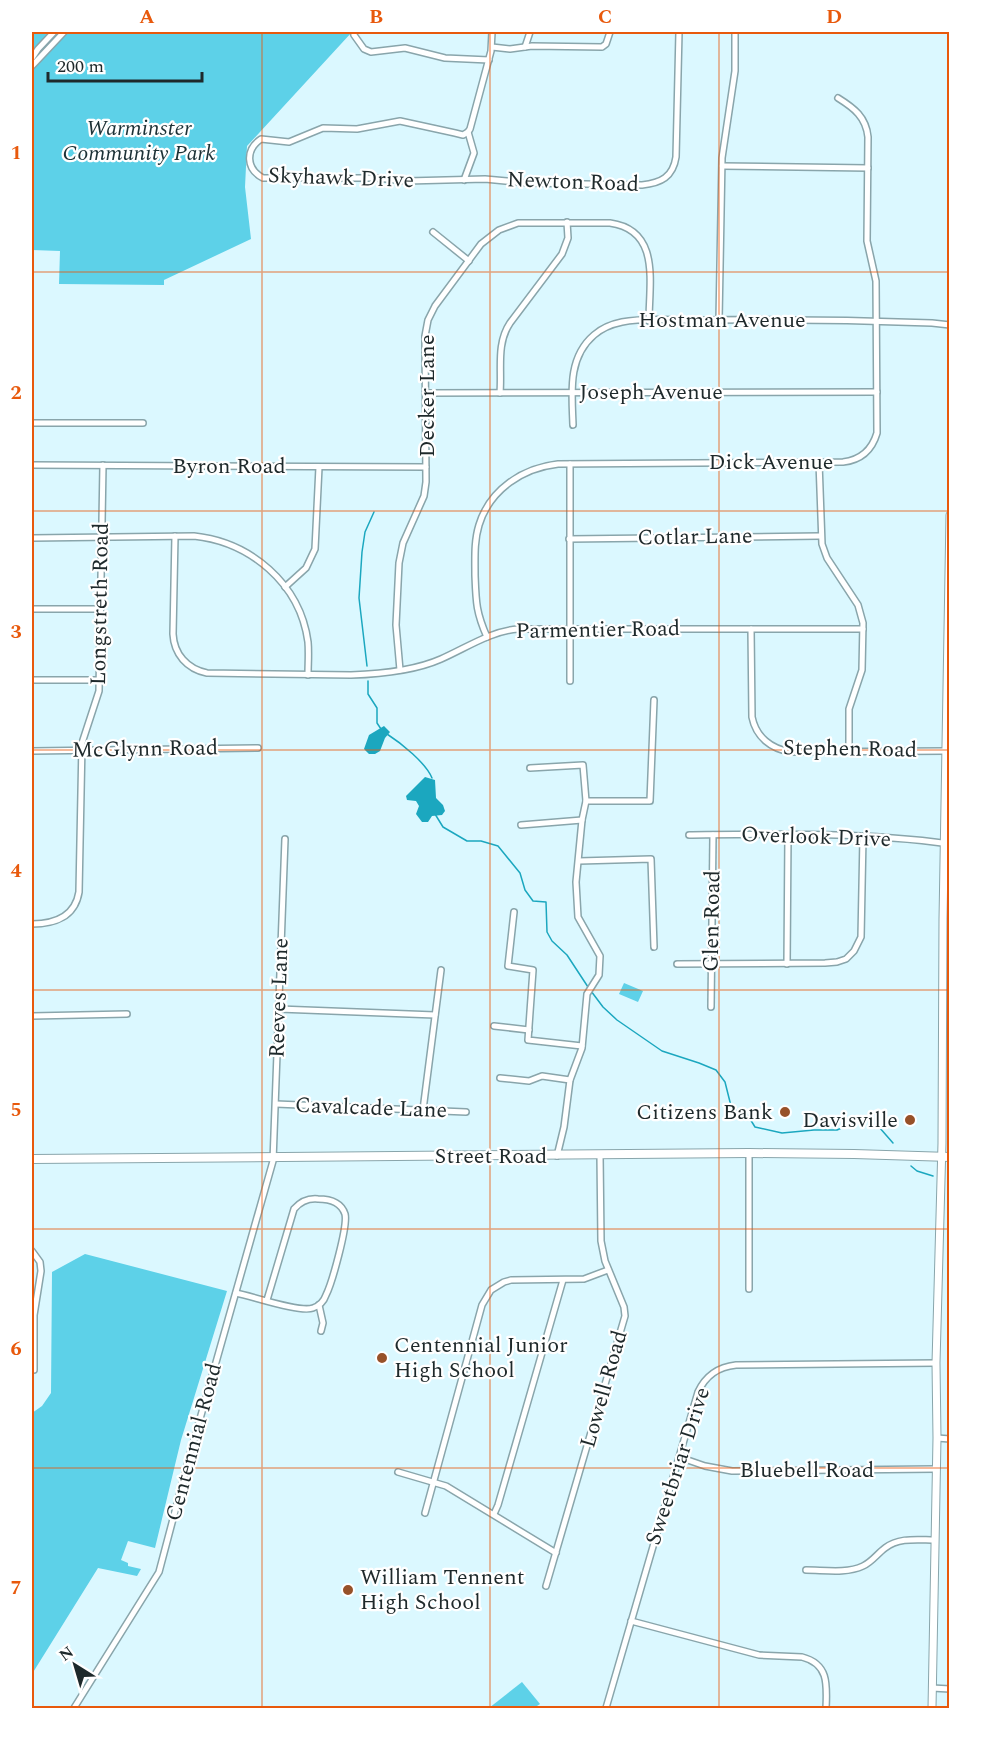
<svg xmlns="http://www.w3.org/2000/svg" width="981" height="1740" font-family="Spectral,serif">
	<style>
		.green { fill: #5dd1e8 }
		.water { fill: #1ba7bf }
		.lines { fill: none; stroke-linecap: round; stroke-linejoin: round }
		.stream { stroke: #1ba7bf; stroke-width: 1.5 }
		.minor-casing { stroke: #89a5ab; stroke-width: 8 }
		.tertiary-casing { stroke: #89a5ab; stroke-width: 9 }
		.primary-casing { stroke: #89a5ab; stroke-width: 10 }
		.minor { stroke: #fff; stroke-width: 5 }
		.tertiary { stroke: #fff; stroke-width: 7 }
		.primary { stroke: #fff; stroke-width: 8 }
		.grid { fill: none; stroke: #e8590c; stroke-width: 1.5; stroke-opacity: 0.55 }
		.poi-dot { fill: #975129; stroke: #fff; stroke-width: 2 }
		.labels { text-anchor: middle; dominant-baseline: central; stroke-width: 4.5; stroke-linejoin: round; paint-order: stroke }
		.park-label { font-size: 22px; font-style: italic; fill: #1c3136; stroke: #fff }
		.street-label { font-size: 22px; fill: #1e292b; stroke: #fff }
		.poi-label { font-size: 22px; fill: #1e292b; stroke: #fff; text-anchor: end }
		.neatline { fill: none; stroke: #e8590c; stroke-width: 2 }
		.grid-label { font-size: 20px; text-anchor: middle; font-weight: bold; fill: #e8590c }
	</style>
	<rect width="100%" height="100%" fill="#dbf8ff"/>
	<!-- green -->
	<g class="green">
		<polygon points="32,32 352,32 247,146 245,187 251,239 164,280 164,285 59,284 60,251 32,250"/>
		<polygon points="624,983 643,991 638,1002 619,994"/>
		<polygon points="85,1254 227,1291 181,1440 155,1548 128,1541 121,1560 128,1563 128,1566 141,1569 137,1576 98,1568 32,1674 32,1413 42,1406 51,1393 52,1272"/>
		<polygon points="522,1682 540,1704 534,1708 489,1708"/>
	</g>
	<!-- water -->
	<g class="water">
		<polygon points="384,726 390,732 385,738 380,751 375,754 369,754 364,749 369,735"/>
		<polygon points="425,777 435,780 436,798 443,805 445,811 442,815 432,816 428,822 422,822 416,814 419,806 416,801 407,800 406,796"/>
	</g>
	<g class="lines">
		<!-- stream -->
		<g class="stream">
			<polyline points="367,666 359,598 362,552 365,532 374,512"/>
			<polyline points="368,681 368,694 377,708 377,723 381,729"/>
			<path d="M387,734c14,9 39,29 45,44"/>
			<polyline points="435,814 443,827 467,841 481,841 498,846 520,873 525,890 533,901 546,902 547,932 552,941 567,955 588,987"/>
			<polyline points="591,991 603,1007 617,1020 662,1051 699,1063 716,1070 725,1082 731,1106 738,1111 747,1114 755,1127 782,1133 814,1130 837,1130 853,1123 856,1118 860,1117 862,1120"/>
			<polyline points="875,1126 879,1127 893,1143"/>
			<polyline points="911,1166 917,1171 933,1176"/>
		</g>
		<!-- minor casing -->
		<g class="minor-casing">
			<g id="minor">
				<polyline points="354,35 364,49 371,52 405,48 445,58 489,60"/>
				<polyline points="492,47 510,49 532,46 602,47 606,44 610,32"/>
				<polyline points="525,47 530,32"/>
				<polyline points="32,58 38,49 54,32"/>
				<polyline points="32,66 64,32"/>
				<path d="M468,132l-5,3 -8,-2 -55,-12 -43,8 -34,-1 -34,14 -28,-3c-16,11 -15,30 2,39h113l31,3 78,-2 42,4 115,2c19,-2 31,-8 34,-28l3,-125"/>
				<polyline points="722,166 868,168"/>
				<polyline points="464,180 474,153 468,132 470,129 491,51 492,32"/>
				<polyline points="433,232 469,261"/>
				<polyline points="719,320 722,158 735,71 735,32"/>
				<polyline points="426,393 877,392"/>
				<path d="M500,393c2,-24 -4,-49 10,-70l52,-69 6,-16 -1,-16"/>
				<polyline points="32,423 143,423"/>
				<path d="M573,425c-1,-31 -6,-67 21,-90 8,-7 18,-11 28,-13 26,-5 55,-1 82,-2 76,-1 152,0 228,3l18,2"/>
				<polyline points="819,462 822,544 827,558 858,605 863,623 862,670 849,709 849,751"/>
				<polyline points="32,465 426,467"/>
				<path d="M175,536l-2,98c1,20 14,35 34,39l144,2c30,-1 63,-4 90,-16 25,-11 50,-28 77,-30h345"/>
				<path d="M32,538l162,-2c56,6 106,47 114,106 1,11 0,22 0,33"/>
				<polyline points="569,539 820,536"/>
				<polyline points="285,587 306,568 315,549 319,467"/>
				<polyline points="32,609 101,609"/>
				<path d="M751,629l1,88c4,20 19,32 39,35l155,-1"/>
				<path d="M487,637c-11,-25 -11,-35 -12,-62 0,-17 -1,-34 4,-50 11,-36 44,-57 79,-61l285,-2c18,-2 29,-12 34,-29l-1,-152 -9,-40 1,-104c-2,-20 -14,-29 -30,-39"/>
				<path d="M400,670l-4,-45 3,-62 4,-20 21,-47 2,-14 -1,-146 3,-16 7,-14 46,-62 18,-14 19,-7h92c51,7 39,60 39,98"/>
				<polyline points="32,680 99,680"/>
				<polyline points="570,681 570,464"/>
				<polyline points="32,751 258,748"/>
				<polyline points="530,768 583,765 586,801 582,820 576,882 578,917 600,956 599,975 587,994 582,1048 570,1080 564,1127 557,1156"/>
				<polyline points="586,801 650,801 654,700"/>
				<polyline points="521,825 582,820"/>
				<path d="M689,835c86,-1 174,-3 261,9"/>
				<polyline points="579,861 651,859 654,947"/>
				<polyline points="514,912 508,966 533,970 528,1040 582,1046"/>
				<path d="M32,924c22,0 43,-7 47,-32l3,-149 17,-52 4,-226"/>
				<polyline points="677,964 825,963 837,962 846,959 854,951 861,937 863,837"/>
				<polyline points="787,964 788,835"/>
				<polyline points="711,1007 713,835"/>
				<polyline points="279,1009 435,1015"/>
				<polyline points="32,1016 127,1014"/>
				<polyline points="494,1026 529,1030"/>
				<polyline points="500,1078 529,1081 542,1076 570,1080"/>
				<polyline points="276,1104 466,1112"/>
				<polyline points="423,1110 441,970"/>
				<polyline points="749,1153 749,1289"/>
				<polyline points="32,1251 40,1262 41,1271 34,1315 34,1370 32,1370"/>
				<path d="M236,1293c16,3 64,20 77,15 6,-2 11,-7 13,-13 6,-12 22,-69 19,-81 -4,-12 -16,-15 -27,-15 -10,-1 -17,2 -24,10l-27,91"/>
				<polyline points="319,1305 323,1323 321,1331"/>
				<polyline points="937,1438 950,1439"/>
				<polyline points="679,1457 705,1466 732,1471 936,1469"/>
				<polyline points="398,1472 446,1486 556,1553"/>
				<polyline points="425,1513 482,1305 491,1290 504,1282 511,1280 584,1279 608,1270"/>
				<polyline points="494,1514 498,1505 563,1280"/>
				<path d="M806,1570c18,0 40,4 57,-4 9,-4 14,-12 22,-18 14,-11 33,-8 50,-8"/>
				<polyline points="546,1586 625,1316 624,1307 605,1261 601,1241 600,1155"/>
				<path d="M631,1621l128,34 43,2c27,7 25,28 24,51"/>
				<polyline points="932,1688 950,1689"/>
				<polyline points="74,1708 159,1572 192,1447 273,1161 285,839"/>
				<path d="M606,1708l92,-316c8,-17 20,-25 38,-27l200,-2"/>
			</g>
		</g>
		<!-- tertiary casing -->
		<g class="tertiary-casing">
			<polyline id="tertiary" points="932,1708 937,1438 936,1363 942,1143 943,919 950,515"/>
		</g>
		<!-- primary casing -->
		<g class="primary-casing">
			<polyline id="primary" points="32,1159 749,1153 854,1154 950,1157"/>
		</g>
		<!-- minor -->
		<use href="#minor" class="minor"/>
		<!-- tertiary -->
		<use href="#tertiary" class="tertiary"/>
		<!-- primary -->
		<use href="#primary" class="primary"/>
	</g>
	<!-- grid -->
	<path class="grid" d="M262,32v1676M490,32v1676M719,32v1676M32,272h918M32,511h918M32,750h918M32,990h918M32,1229h918M32,1468h918"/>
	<!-- markers -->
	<g class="poi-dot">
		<circle cx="785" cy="1112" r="6"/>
		<circle cx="910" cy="1120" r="6"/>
		<circle cx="382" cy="1358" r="6"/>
		<circle cx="348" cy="1590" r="6"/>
	</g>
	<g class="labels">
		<!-- park labels -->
		<g class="park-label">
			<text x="139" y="128">Warminster<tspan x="139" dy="25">Community Park</tspan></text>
		</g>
		<!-- street labels -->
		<g class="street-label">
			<text transform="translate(341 178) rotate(2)">Skyhawk Drive</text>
			<text transform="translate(573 182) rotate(2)">Newton Road</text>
			<text x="722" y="320">Hostman Avenue</text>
			<text x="651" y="392">Joseph Avenue</text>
			<text transform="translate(427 396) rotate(-90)">Decker Lane</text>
			<text x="771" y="462">Dick Avenue</text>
			<text x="229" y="466">Byron Road</text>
			<text transform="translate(695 537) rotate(-1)">Cotlar Lane</text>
			<text transform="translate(100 604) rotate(-89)">Longstreth Road</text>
			<text transform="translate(598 630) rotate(-1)">Parmentier Road</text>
			<text transform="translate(145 749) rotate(-1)">McGlynn Road</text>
			<text transform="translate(850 749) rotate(1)">Stephen Road</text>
			<text transform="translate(816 837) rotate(2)">Overlook Drive</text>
			<text transform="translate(712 921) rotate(-89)">Glen Road</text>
			<text transform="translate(279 998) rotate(-88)">Reeves Lane</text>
			<text transform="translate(371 1108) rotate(2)">Cavalcade Lane</text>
			<text x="491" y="1156">Street Road</text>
			<text transform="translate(604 1389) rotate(-74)">Lowell Road</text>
			<text transform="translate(194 1442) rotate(-75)">Centennial Road</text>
			<text transform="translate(678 1466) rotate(-72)">Sweetbriar Drive</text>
			<text x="807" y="1470">Bluebell Road</text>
		</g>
		<!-- poi labels -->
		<g class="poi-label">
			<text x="773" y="1112">Citizens Bank</text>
			<text x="898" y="1120">Davisville</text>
			<text x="394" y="1345" text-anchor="start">Centennial Junior<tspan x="394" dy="25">High School</tspan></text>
			<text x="360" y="1577" text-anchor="start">William Tennent<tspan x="360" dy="25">High School</tspan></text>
		</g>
	</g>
	<!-- border -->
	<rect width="981" height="1740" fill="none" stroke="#ffffff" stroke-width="66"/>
	<!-- north arrow -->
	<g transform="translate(75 1665) rotate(323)" stroke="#ffffff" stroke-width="4.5" paint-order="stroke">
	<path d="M0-4.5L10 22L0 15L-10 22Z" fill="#1e292b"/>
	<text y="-9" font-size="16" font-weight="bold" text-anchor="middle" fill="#1e292b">N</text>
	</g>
	<!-- scale -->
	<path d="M48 72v9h154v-9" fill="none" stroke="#1e292b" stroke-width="3"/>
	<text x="57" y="72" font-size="18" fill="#1e292b" stroke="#ffffff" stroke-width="4.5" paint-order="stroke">200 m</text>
	<rect x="33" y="33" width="915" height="1674" class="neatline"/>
	<g class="grid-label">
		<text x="147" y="23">A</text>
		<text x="376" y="23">B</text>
		<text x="605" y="23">C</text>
		<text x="834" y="23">D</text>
		<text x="16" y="159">1</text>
		<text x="16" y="399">2</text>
		<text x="16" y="638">3</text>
		<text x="16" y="877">4</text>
		<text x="16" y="1116">5</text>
		<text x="16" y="1355">6</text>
		<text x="16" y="1594">7</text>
	</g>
</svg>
